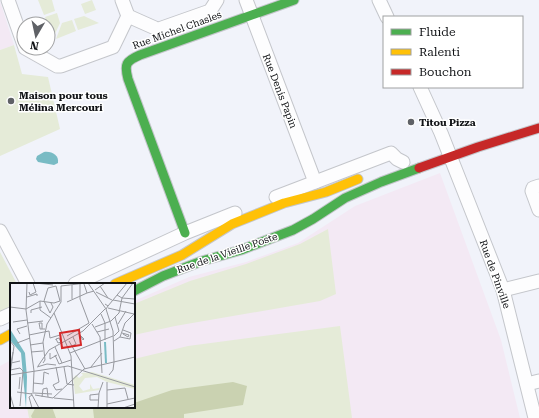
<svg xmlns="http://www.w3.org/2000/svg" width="539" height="418" font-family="'Roboto Serif',serif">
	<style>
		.commercial { fill: #f3e9f4 }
		.green { fill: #e5ebd8 }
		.forest { fill: #cad2b1 }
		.water { fill: #79bbc4 }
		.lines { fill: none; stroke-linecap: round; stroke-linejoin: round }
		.street-casing { stroke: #c4c6cb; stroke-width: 15 }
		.fast-casing { stroke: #c4c6cb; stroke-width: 11 }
		.slow-casing { stroke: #c4c6cb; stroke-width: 11 }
		.jam-casing { stroke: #c4c6cb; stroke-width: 11 }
		.street { stroke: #fdfdfe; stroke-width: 13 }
		.fast { stroke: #4caf50; stroke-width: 9 }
		.slow { stroke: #ffc107; stroke-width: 9 }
		.jam { stroke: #c62828; stroke-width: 9 }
		.poi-dot { fill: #5f6166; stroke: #fff; stroke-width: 1.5 }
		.labels { text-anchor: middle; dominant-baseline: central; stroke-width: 3; stroke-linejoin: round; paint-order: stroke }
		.street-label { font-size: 10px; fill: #111316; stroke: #fff }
		.poi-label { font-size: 10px; font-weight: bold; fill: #111316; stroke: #fff; text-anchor: start }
		.inset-river { fill: none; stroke: #79bbc4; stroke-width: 2 }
		.inset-road { fill: none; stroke: #97999f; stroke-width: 1 }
		.view { fill: #d62828; fill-opacity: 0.15; stroke: #d62828; stroke-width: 2 }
		.inset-edge { fill: none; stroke: #111316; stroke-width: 2 }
	</style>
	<rect width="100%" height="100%" fill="#f1f3fa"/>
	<!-- commercial -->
	<g class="commercial">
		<polygon points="0,1 14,45 0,50"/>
		<polygon points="440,173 501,340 520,418 0,418 0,366 11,360 11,407 134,407 134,301 189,277 246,262 298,243 355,206"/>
	</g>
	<!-- green -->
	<g class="green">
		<polygon points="38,0 52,0 55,11 44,15"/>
		<polygon points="92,0 96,10 85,14 81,4"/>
		<polygon points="57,13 60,23 53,38 45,17"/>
		<polygon points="84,16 99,23 78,30 74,19"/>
		<polygon points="72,20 76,31 56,39 62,23"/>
		<polygon points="14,45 22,74 48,77 60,129 0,156 0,50"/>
		<polygon points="328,229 336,294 320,301 175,326 134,335 134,304 190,281 246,264 300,244"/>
		<polygon points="0,252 17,284 11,284 11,311 0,316"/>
		<polygon points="340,326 352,418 29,418 27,407 134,407 134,359 188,346"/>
	</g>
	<!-- forest -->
	<g class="forest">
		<polygon points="233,382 247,386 243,405 184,414 184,418 94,418 93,409 134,407 134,403 172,390"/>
		<polygon points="36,407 52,407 56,418 32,418 31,416"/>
	</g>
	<!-- water -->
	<path class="water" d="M44,152c8,-1 15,3 14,11l-4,2 -16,-3 -2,-3 1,-3z"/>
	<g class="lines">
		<!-- street casing -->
		<g class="street-casing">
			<g id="street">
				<polyline points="8,0 24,45"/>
				<polyline points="122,0 128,16"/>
				<polyline points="246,0 315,182"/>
				<polyline points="379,0 387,17"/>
				<polyline points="128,16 155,28 159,29 210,11 217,0"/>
				<polyline points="25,48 57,66 61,66 113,47 128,16"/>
				<polyline points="420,87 441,133 503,290 535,418"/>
				<polyline points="539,186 533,188 532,191 539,210"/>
				<polyline points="276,197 391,153 397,159 403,162"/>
				<polyline points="0,231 28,284"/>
				<polyline points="75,284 185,233 235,213"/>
				<polyline points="503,290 539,281"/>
				<polyline points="0,319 11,314"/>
				<polyline points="527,384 539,381"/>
			</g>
		</g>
		<!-- fast casing -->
		<g class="fast-casing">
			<g id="fast">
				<path d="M185,233l-57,-154c-4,-15 -2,-18 12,-24l154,-55"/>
				<polyline points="134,291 163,276 202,261 241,250 293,230 313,219 345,198 381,182 419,168"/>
			</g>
		</g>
		<!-- slow casing -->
		<g class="slow-casing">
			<g id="slow">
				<polyline points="115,284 182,255 232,224 284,203 326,192 358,179"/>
				<polyline points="0,340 11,334"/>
			</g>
		</g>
		<!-- jam casing -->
		<g class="jam-casing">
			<polyline id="jam" points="419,168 478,147 539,128"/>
		</g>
		<!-- street -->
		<use href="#street" class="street"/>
		<!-- fast -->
		<use href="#fast" class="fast"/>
		<!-- slow -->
		<use href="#slow" class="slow"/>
		<!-- jam -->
		<use href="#jam" class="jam"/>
	</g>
	<!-- markers -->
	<g class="poi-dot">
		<circle cx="11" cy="101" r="4"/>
		<circle cx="411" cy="122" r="4"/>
	</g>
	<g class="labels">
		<!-- street labels -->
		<g class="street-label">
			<text transform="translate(177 30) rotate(-20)">Rue Michel Chasles</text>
			<text transform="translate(280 91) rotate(69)">Rue Denis Papin</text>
			<text transform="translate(227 253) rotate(-19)">Rue de la Vieille Poste</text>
			<text transform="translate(495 274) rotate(70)">Rue de Pinville</text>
		</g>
		<!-- poi labels -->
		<g class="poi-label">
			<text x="19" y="95">Maison pour tous<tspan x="19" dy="12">Mélina Mercouri</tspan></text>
			<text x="419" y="122">Titou Pizza</text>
		</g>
	</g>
	<!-- overview -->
	<g transform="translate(10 283)">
		<rect width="125" height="125" fill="#f1f3fa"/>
		<path d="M82,89l43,13v4l-28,-7 -10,-5 -12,1 -6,8 4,5 7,-2v-5l3,5 7,-1 -1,2 -24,4 -2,-16 3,-3 3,3 4,-3 -2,-2z" fill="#e5ebd8"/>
		<path d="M0,46l15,24 2,24 -1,31 -5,-55 -11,-13z" fill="#79bbc4"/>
		<path class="inset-river" d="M95,59l1,21"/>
		<path class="inset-road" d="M17,0l-1,27 8,61 -1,23M25,0l18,2M78,0l18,26 2,-3 -3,-2M74,1l3,9 7,-2M62,2v14M51,3l25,-3M90,3l8,12M85,7l10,-7M19,9l1,3 6,-3 -3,-9M86,9l16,8M107,12l5,3 13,1M17,14l10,-3v2M103,17l22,4M30,18v9l11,8M34,18l4,-13 8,-2 4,15M34,18l6,12 3,-6 -2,-4M57,19l20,-9M98,23l19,-23M0,24l16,2M98,25l26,6M16,26l14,-8 14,2 6,-2M96,26l7,22 1,31 -1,8 -4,5M21,30v-3l11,-3M44,30l17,43 3,52M91,31l4,9v17M101,38l8,-8 3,-15 11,-15M3,39l14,-2M17,40l16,-2M82,41l8,13 2,36M108,41l8,-13M85,44l16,-6M32,46v-6h-3l1,5v1h5M87,49l12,-3M112,50l7,2 -1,2 -5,-3M10,51l-3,-5 10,-3M69,51l4,6 1,-1 -4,-4M19,52l20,-4 1,7 10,-3M57,53l22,-13 -9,-24v-15M104,53l5,-5 -4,-14M110,54l10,2 1,-6 -8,-3M46,57v-1l3,-1 2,4 -3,1 -2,-4M0,58l4,5 -4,29M59,58l16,28M104,58l6,-4 5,-14 10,-10M7,60l13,-5M20,62l13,-2M62,63l4,-2 -3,-7M45,64l7,16M3,69l-2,11 9,-2M21,69l12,-1M40,70v6l7,-4M60,70l43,-17M45,72l4,9 12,-4M33,80l2,-3 -2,-18 4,-18 14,-22v-16M28,83l11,-16 34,-19 22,-22M27,84l10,-3 9,1M46,84l3,15 -6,3 3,5 6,-1M54,84l3,17 7,1M81,84l11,-14M0,87l10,-2 3,3 -3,35M0,92l58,-9 67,21M23,100l10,1 1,-12 5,2M9,106l1,-12M97,107l18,-2 3,11M7,109l15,2M21,110l8,15M24,110l18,1M0,111l4,14M22,112l-3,2 3,11M25,112l18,3 31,-29 51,-12M32,114l1,-8 4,-1 1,9M44,115l20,2M88,117h-8v-5l9,-1M97,121l28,-6M88,125l1,-15 4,-11M97,125v-26M113,125l12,-4"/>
		<path class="view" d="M69,47l2,15 -19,3 -2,-15z"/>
		<rect width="125" height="125" class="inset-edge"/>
	</g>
	<!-- legend -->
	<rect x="383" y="16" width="140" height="72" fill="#ffffff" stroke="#a0a1a2"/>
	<rect x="391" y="29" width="20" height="6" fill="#4caf50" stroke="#a0a1a2"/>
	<text x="419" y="36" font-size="12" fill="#111316">Fluide</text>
	<rect x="391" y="49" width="20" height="6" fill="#ffc107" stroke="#a0a1a2"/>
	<text x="419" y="56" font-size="12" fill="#111316">Ralenti</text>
	<rect x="391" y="69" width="20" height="6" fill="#c62828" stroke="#a0a1a2"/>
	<text x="419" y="76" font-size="12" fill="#111316">Bouchon</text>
	<!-- north arrow -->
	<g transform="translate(36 36) rotate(189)"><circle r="19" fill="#ffffff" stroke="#a0a1a2"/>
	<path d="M0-3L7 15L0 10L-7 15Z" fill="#5f6166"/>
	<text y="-6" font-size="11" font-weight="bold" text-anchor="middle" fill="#111316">N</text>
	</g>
</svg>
